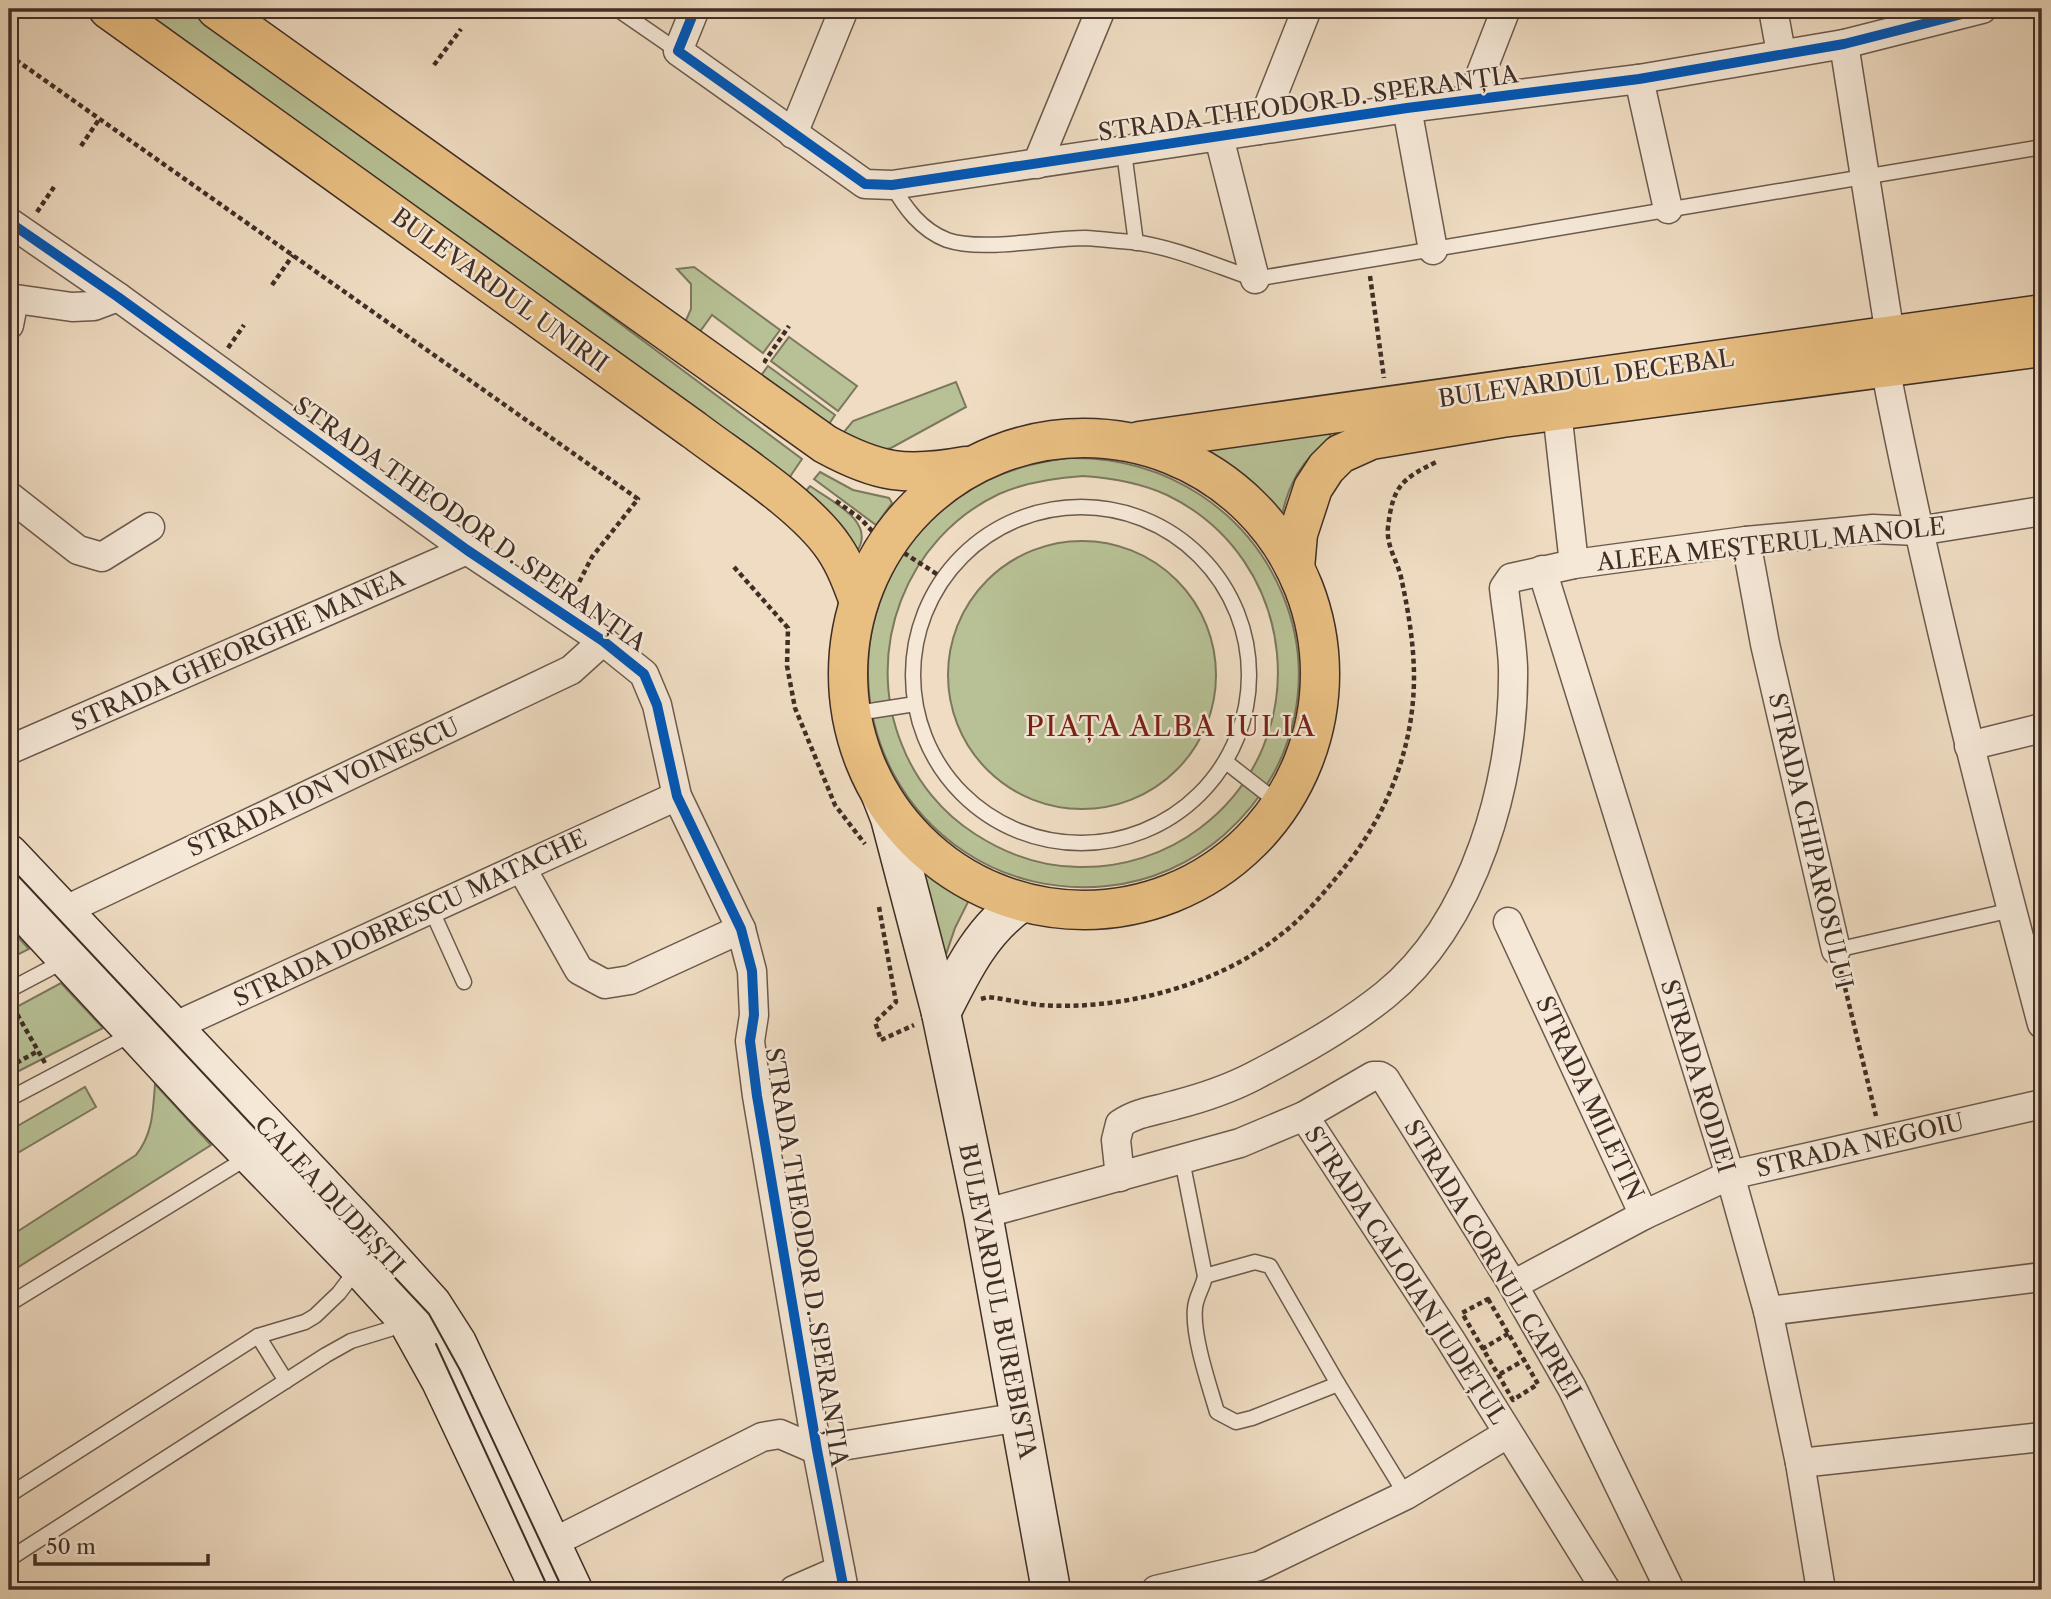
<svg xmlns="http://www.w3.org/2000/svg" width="2051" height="1599" font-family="'Libre Caslon Text',serif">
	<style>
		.green { fill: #b7c195; stroke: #7c785e; stroke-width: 2; fill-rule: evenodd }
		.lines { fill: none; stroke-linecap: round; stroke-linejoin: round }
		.lane-casing { stroke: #6c5a4d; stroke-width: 17 }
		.street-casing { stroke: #6c5a4d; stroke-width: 31 }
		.secondary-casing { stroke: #402e26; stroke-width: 41 }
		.primary-casing { stroke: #402e26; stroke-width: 41 }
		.path { stroke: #402e26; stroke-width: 4.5; stroke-dasharray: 5 3.5; stroke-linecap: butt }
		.lane { stroke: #f5e8d7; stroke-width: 14 }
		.street { stroke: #f5e8d7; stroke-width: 28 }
		.secondary { stroke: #f5e8d7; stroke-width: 38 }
		.primary { stroke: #e8be81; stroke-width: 38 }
		.tram { stroke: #402e26; stroke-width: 2 }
		.cycleway-casing { stroke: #f5e8d7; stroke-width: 15 }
		.cycleway { stroke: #0057b8; stroke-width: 10 }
		.labels { text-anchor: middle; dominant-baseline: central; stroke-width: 5; stroke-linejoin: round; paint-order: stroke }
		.street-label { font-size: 24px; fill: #402e26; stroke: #f5e8d7 }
		.quarter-label { font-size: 28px; letter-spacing: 2px; fill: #7a1f14; stroke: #f5e8d7 }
	</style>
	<rect width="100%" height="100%" fill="#efdcc2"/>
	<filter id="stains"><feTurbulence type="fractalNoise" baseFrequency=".00286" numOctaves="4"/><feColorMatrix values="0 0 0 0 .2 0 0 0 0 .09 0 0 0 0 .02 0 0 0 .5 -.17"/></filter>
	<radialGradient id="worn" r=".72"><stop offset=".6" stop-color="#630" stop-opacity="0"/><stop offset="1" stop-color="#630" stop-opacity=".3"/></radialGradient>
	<!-- green -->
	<g class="green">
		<polygon points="136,9 188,9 481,220 802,459 787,481"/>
		<polygon points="694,267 780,330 763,353 712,315 696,337 683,327 691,309 691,284 677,269"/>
		<polygon points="789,337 857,386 838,411 771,361"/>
		<polygon points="768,366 835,415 823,433 755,384"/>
		<polygon points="956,382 966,407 891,448 877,451 839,438 853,421"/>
		<path d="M1329,431l2,8c-30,20 -43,46 -50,80l-35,-38 -39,-32z"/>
		<path d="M1068,458c206,-4 312,237 156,377 -32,28 -74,47 -117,51 -50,5 -100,-6 -142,-34 -124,-82 -131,-263 -10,-352 33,-25 72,-37 113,-42zM1083,476c29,2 58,7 84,19 132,64 150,245 33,333 -34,26 -78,40 -121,39 -37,0 -73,-13 -104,-33 -33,-21 -59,-53 -73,-89 -39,-95 4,-207 97,-251 27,-12 55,-16 84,-18z"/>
		<polygon points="820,472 853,490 889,498 892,503 876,525 814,479"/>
		<path d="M810,486c22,16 68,36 46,67l-52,-60z"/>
		<circle cx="1082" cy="675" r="134"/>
		<polygon points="914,862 946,887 969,900 955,928 937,981"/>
		<polygon points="9,927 29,949 9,959"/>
		<polygon points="61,983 103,1028 9,1076 9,1011"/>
		<path d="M155,1084l56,61 -202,128v-36l127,-82c17,-21 17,-45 19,-71z"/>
		<polygon points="85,1087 96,1107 9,1158 9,1131"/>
	</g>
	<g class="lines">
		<!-- lane casing -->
		<g class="lane-casing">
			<g id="lane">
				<polyline points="617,9 678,51"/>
				<polyline points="1124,152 1136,243"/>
				<path d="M892,185c13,23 29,45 55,55 35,12 99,-2 138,-2 16,1 32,3 48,4 41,5 83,24 122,37l787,-132"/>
				<circle cx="1081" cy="675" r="168"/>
				<polyline points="851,714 915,704"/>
				<polyline points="1226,762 1281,805"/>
				<polyline points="431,909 464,982"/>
				<polyline points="1836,950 2012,910"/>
				<polyline points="9,990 66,960"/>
				<polyline points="9,1099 134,1033"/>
				<path d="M1182,1160l23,116c-2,12 -9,20 -10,32 -3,27 14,77 22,104l19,10 16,-4 86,-34"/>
				<polyline points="1205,1276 1255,1262 1270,1266 1338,1384 1406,1495"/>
				<polyline points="9,1304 250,1156"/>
				<polyline points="258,1336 286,1381"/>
				<polyline points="9,1495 258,1336 305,1322 315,1316 339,1293 357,1269"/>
				<polyline points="9,1559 326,1355 351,1341 390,1329 405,1321"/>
			</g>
		</g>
		<!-- street casing -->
		<g class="street-casing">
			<g id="street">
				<polyline points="695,9 678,51 865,184 892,185 1407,108 1639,79 1844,44 1982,9"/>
				<polyline points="1773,9 1781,53"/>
				<polyline points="1844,44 1890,335"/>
				<polyline points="1639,79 1668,209"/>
				<polyline points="1471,99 1506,9"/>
				<polyline points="1407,108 1433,250"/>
				<polyline points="1259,130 1307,9"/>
				<polyline points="793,134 844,9"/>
				<polyline points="1219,137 1255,279"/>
				<polyline points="1037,164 1101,9"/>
				<polyline points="9,222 118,297 467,550 603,641 644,674 657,705 677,796 741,929 752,971 754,1015 750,1041 757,1096 817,1450 844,1590"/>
				<polyline points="9,298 72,307 94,306 118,297"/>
				<polyline points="9,325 14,300"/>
				<path d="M1885,367c43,222 99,439 157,657"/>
				<polyline points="1557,411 1574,564"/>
				<polyline points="9,496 78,550 102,557 150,527"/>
				<polyline points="1746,541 1765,644 1836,950"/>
				<polyline points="1542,570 1730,1175 1768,1311 1800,1463 1821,1590"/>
				<polyline points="1969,746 2042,728"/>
				<polyline points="9,750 467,550"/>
				<polyline points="521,867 579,970 605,984 630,980 741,929"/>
				<polyline points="47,919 571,670 603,641"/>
				<polyline points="1508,922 1644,1215"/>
				<polyline points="158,1034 677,796"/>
				<polyline points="1304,1116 1450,1339 1606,1590"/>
				<path d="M1120,1177l-4,-37 4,-16c17,-12 35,-13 55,-19 27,-7 54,-16 79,-29 46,-24 91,-49 131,-81 90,-73 130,-216 128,-328 -1,-26 -6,-53 -9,-79l7,-10 63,-14 172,-23 127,-12 45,2 124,-20"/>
				<polyline points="983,1214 1240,1143 1304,1116 1373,1076 1380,1076 1385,1079 1513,1285 1572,1388 1670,1590"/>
				<polyline points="1513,1285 1644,1215 1730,1175 2042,1104"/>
				<polyline points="1768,1311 2042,1277"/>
				<polyline points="1800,1463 2042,1437"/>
				<polyline points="532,1548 568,1535 762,1437 780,1434 817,1450 1020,1417"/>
				<polyline points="794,1590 840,1570"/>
				<polyline points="1156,1590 1259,1566 1406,1495 1507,1434"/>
			</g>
		</g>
		<!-- secondary casing -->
		<g class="secondary-casing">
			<g id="secondary">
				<polyline points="881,795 890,818 941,1013 983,1214 1051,1590"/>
				<polyline points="9,854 377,1243 432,1304 457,1343 573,1590"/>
				<polyline points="9,896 203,1106 359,1267 407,1320 441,1381 540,1590"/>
				<path d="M941,1013c21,-42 41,-84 81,-111"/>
			</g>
		</g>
		<!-- primary casing -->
		<g class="primary-casing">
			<g id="primary">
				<path d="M108,9l586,421c41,31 112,76 140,118 11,16 18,35 25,54"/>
				<path d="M216,9l609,435c53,29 81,33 141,22"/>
				<circle cx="1084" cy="674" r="236"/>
				<polyline points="1139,441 2042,314"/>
				<polyline points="1295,568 1298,534 1313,488 1326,468 1340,454 1371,440 1502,418 2042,347"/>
			</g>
		</g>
		<!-- path -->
		<g class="path">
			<polyline points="9,55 638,499 592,557 573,594"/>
			<polyline points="434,65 461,29"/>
			<polyline points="81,146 100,118"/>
			<polyline points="37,212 54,187"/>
			<polyline points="1370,276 1384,378"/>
			<polyline points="272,285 293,255"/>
			<polyline points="228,348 244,325"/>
			<polyline points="767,362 765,361 789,326"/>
			<polyline points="836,501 861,519 872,531"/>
			<polyline points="904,553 943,578"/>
			<polyline points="734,567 788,628 787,666 795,708 835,805 865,844"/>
			<polyline points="879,907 896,1002 875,1022 881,1040 914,1025"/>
			<polyline points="1841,971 1876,1116"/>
			<path d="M981,999l7,-2c17,2 34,6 52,8 79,6 177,-19 239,-69 27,-20 48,-47 69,-73 41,-53 66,-118 66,-186 0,-33 -6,-68 -13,-100 -4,-17 -15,-31 -13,-50 5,-42 14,-48 50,-66"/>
			<polyline points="13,1007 45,1063"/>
			<polyline points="9,1023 19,1017"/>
			<polyline points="9,1067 38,1051"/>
			<polygon points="1488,1299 1538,1384 1513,1400 1462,1313"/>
			<polyline points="1482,1349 1511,1332"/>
			<polyline points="1500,1374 1526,1359"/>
		</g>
		<!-- lane -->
		<use href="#lane" class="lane"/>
		<!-- street -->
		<use href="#street" class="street"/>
		<!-- secondary -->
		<use href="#secondary" class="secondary"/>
		<!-- primary -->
		<use href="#primary" class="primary"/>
		<!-- tram -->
		<g class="tram">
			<polyline points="9,866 429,1314 460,1370 563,1590"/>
			<polyline points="436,1344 549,1590"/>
		</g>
		<!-- cycleway casing -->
		<g class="cycleway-casing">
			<g id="cycleway">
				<polyline points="695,9 678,51 865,184 892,185 1407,108 1639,79 1844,44 1982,9"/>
				<polyline points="9,222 118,297 467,550 603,641 644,674 657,705 677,796 741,929 752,971 754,1015 750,1041 757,1096 817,1450 844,1590"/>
			</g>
		</g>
		<!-- cycleway -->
		<use href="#cycleway" class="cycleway"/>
	</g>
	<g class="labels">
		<!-- street labels -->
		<g class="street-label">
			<text transform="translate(1308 103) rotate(-8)">STRADA THEODOR D. SPERANȚIA</text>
			<text transform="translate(500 290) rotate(36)">BULEVARDUL UNIRII</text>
			<text transform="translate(1586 378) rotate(-8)">BULEVARDUL DECEBAL</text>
			<text transform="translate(470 524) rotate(35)">STRADA THEODOR D. SPERANȚIA</text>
			<text transform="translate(1771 544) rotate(-6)">ALEEA MEȘTERUL MANOLE</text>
			<text transform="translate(238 650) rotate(-24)">STRADA GHEORGHE MANEA</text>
			<text transform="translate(323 787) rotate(-25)">STRADA ION VOINESCU</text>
			<text transform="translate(1811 841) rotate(77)">STRADA CHIPAROSULUI</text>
			<text transform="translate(410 918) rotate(-25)">STRADA DOBRESCU MATACHE</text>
			<text transform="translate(1698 1076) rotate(73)">STRADA RODIEI</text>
			<text transform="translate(1590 1098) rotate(65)">STRADA MILETIN</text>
			<text transform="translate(1860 1145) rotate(-13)">STRADA NEGOIU</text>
			<text transform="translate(330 1195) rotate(47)">CALEA DUDEȘTI</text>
			<text transform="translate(807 1257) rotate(81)">STRADA THEODOR D. SPERANȚIA</text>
			<text transform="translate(1493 1259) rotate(59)">STRADA CORNUL CAPREI</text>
			<text transform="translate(1406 1275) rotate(57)">STRADA CALOIAN JUDEȚUL</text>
			<text transform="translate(998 1301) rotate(79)">BULEVARDUL BUREBISTA</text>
		</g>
		<!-- quarter labels -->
		<g class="quarter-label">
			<text x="1171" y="726">PIAȚA ALBA IULIA</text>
		</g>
	</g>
	<!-- margin -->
	<rect width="2051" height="1599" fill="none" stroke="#efdcc2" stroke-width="35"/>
	<rect x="10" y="10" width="2030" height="1578" fill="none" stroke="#402e26" stroke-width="3.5"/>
	<rect x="18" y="18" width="2016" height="1564" fill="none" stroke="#402e26" stroke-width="2"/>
	<!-- scale -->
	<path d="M35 1554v10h173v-10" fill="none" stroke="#402e26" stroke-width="3.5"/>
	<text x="46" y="1554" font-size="21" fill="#402e26" stroke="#f5e8d7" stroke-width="5" paint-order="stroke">50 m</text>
	<rect width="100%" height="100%" filter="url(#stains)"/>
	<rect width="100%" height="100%" fill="url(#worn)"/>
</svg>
